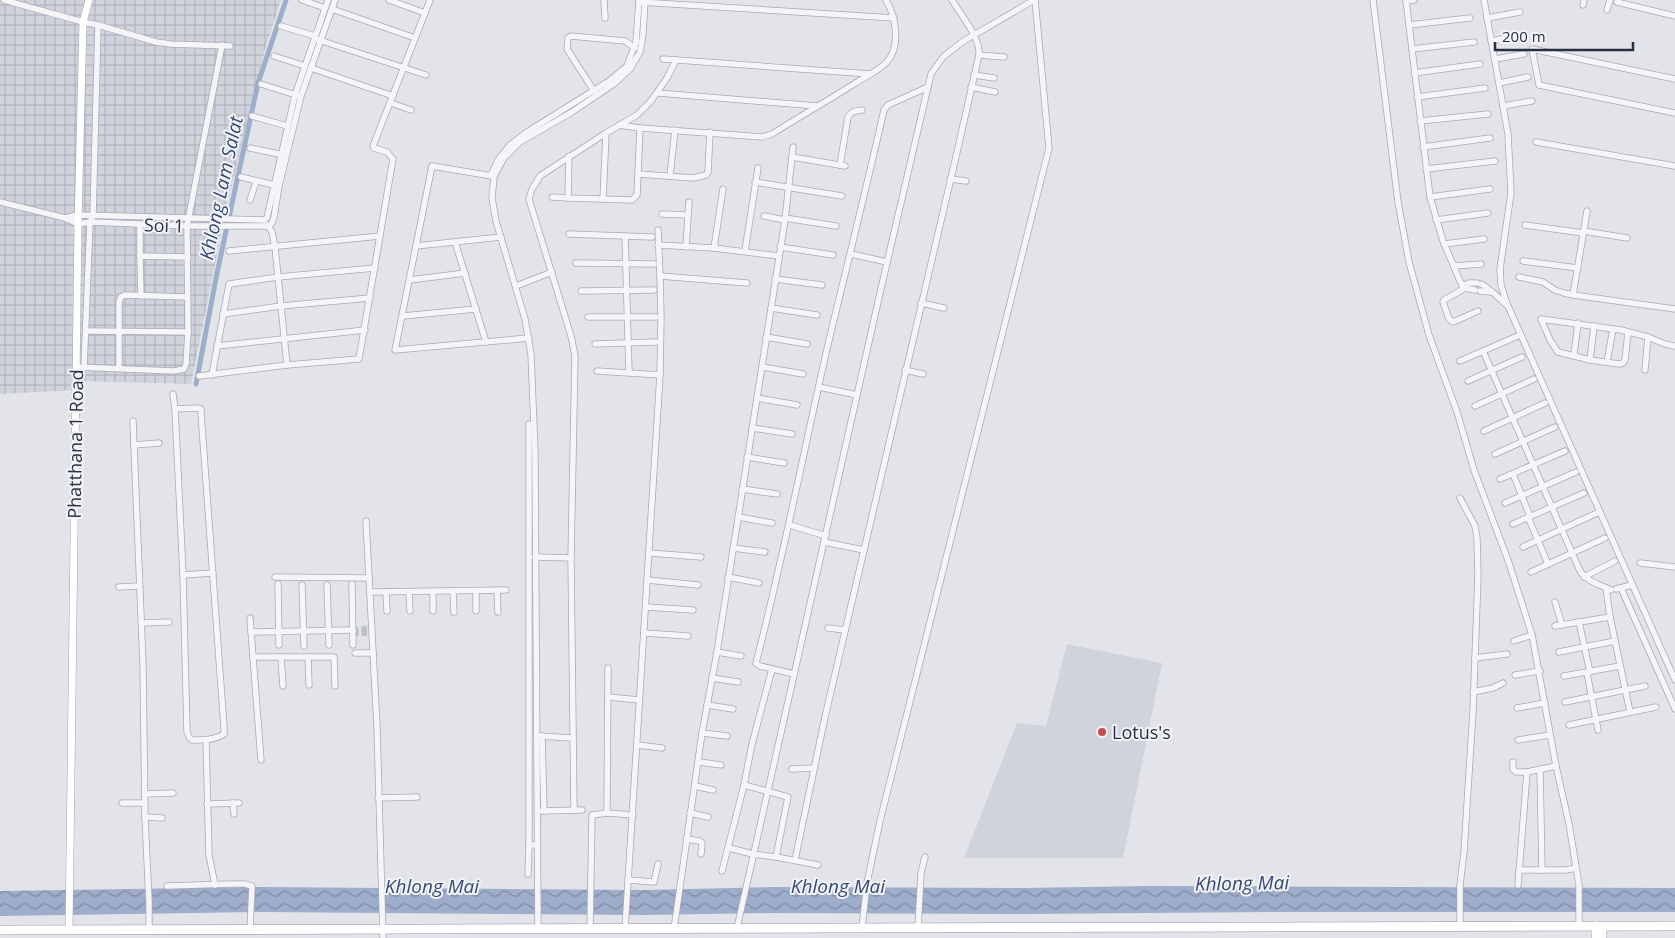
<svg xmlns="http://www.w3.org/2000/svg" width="1675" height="938" font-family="'Open Sans',sans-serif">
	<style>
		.built { fill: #d0d3dc }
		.industrial { fill: url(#industrial-grid) }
		.water { fill: url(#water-waves) }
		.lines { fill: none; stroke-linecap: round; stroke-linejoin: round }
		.canal { stroke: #9eadc9; stroke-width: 5 }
		.minor-tunnel { stroke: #bdc0c8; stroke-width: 5.5; stroke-dasharray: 5.5 3; stroke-linecap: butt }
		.minor-casing { stroke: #a7aab4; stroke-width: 7 }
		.major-casing { stroke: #a2a7b5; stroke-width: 8 }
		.highway-casing { stroke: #8a90a0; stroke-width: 10 }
		.minor { stroke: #f5f5f8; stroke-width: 5.5 }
		.major { stroke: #fff; stroke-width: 7 }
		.highway { stroke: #fff; stroke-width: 9 }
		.poi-dot { fill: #ca4b4e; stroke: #f2f3f7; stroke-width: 2 }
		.labels { text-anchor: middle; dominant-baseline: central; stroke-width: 4; stroke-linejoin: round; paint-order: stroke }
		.street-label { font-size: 18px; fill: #2a3041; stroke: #f2f3f7 }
		.poi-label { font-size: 18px; fill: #2a3041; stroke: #f2f3f7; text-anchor: start }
		.water-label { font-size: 19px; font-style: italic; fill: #364974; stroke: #f2f3f7 }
	</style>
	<defs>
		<pattern id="industrial-grid" width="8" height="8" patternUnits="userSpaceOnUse" patternTransform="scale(1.25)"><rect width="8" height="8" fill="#d0d3dc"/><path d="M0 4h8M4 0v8" fill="none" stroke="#b3b5be"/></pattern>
		<pattern id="water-waves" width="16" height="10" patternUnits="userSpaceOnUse" patternTransform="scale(1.25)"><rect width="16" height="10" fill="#9eadc9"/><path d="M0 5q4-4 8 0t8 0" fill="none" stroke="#818da5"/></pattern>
	</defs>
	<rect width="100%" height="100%" fill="#e2e4ea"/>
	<!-- built -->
	<polygon class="built" points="1067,644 1162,663 1123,858 964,858 1017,723 1046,726"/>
	<!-- industrial -->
	<polygon class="industrial" points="0,0 281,0 265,49 225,214 191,384 79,381 78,390 0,394"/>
	<!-- water -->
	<polygon class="water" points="1150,886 1675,888 1675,912 1278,912 1022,914 771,913 645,915 261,912 0,916 0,891 261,887 645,890 771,887 1022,888"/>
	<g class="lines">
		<!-- canal -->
		<polyline class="canal" points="196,384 217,273 258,83 286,0"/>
		<!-- minor-tunnel -->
		<g class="minor-tunnel">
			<polyline points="353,630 372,628"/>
			<polyline points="353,633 372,633"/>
		</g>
		<!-- minor casing -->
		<g class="minor-casing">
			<g id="minor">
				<polyline points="4,0 83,22 98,25 156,42 170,44 230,46"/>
				<polyline points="302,0 325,8"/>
				<polyline points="389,0 425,13"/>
				<polyline points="604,0 605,18"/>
				<polyline points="1373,0 1398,202 1409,262 1429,335 1457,412 1474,470 1509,563 1532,635 1556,766 1569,824 1579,885 1579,927"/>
				<polyline points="1406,0 1430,197 1443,241 1460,281 1465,288 1475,290"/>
				<polyline points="1484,0 1508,134 1511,193 1500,269 1501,285 1507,304"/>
				<polyline points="1406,1 1414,0"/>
				<polyline points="639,2 894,18"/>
				<polyline points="1617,2 1675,16"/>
				<polyline points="1583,5 1584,0"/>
				<polyline points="332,9 415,38"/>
				<polyline points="1607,10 1610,0"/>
				<polyline points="1487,18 1520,12"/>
				<polyline points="1409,25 1470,18"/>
				<polyline points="281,26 315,36"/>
				<polyline points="316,39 426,75"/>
				<polyline points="1491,41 1523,35"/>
				<polyline points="1412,49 1474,42"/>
				<polyline points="979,55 1004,57"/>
				<polyline points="274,56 305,66"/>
				<polyline points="663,59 870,74"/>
				<polyline points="1495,59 1524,54"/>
				<polyline points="311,68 393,96"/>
				<polyline points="1414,73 1480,64"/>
				<polyline points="974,75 994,78"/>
				<polyline points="1675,79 1532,49 1539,85 1675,113"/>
				<polyline points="1499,83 1528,77"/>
				<polyline points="261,84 299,96"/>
				<polyline points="971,87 995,92"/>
				<polyline points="594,91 567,49 568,38 571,36 625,41 635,48"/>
				<polyline points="658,93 817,106"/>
				<polyline points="1417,97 1485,88"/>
				<polyline points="391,103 411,110"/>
				<polyline points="1503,106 1532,101"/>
				<polyline points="252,116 287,126"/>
				<polyline points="1420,121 1488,114"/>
				<path d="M619,125l21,3 122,9 10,-3c27,-17 55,-33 82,-50 11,-7 24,-13 33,-22 14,-16 9,-45 -1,-62"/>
				<polyline points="1536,142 1675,166"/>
				<polyline points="1423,147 1490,138"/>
				<polyline points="250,148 284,155"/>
				<polyline points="569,156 568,198 632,200 637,195 640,128"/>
				<polyline points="792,157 845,166"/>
				<path d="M840,165l8,-48c3,-6 8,-6 14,-7"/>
				<polyline points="1426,169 1495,161"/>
				<polyline points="639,174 693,178 706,175 708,172 710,132"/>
				<polyline points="491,175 498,160 510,145 527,132 609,81 627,66 636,42 639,0"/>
				<polyline points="670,176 675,130"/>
				<polyline points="241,177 274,185"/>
				<polyline points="950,179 966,181"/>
				<polyline points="755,182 842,196"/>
				<polyline points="552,197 568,198"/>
				<polyline points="1430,197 1490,189"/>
				<polyline points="603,199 606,133"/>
				<polyline points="250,200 256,182"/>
				<polyline points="0,202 65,218 78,224 90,222 187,226 269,226 272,223 274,217 279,186 301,96 335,0"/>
				<polyline points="1587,211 1573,295 1675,309"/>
				<polyline points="662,214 687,215"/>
				<polyline points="764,216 785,220"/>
				<polyline points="65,218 78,215 264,220"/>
				<polyline points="785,218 836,226"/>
				<polyline points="264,220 267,218 268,213 295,95 328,0"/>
				<polyline points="1436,220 1488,213"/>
				<polyline points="140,224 140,256"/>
				<polyline points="267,225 272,232 275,247 287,365"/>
				<polyline points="1525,225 1583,233"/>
				<polyline points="658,230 660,276"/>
				<polyline points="1584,231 1627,238"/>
				<polyline points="569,234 652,237"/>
				<polyline points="625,236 629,372"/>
				<polyline points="501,237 416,246 395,350 529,338"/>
				<polyline points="455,242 486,342"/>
				<polyline points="1444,244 1484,239"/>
				<polyline points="658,245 714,248 779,256"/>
				<polyline points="416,246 432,166 492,176"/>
				<polyline points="686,247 689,202"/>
				<polyline points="780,247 833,255"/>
				<polyline points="714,248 723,189"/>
				<polyline points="229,251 380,236"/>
				<polyline points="745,251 758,168"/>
				<polyline points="851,254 887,262"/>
				<polyline points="1523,261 1578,268"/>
				<polyline points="576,263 654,264"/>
				<polyline points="1454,266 1481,264"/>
				<polyline points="1519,277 1543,282 1555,290 1564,293 1573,295"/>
				<polyline points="775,279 822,285"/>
				<polyline points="410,280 465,273"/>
				<path d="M1481,284c7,3 20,16 27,22l167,374"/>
				<polyline points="516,286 552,272"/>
				<polyline points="1462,286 1469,283 1477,283"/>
				<polyline points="1465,288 1444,300 1443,302 1449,319 1453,322 1478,311"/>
				<polyline points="581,291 654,290"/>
				<polyline points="1480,291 1490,292"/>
				<polyline points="141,296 140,256 188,257"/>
				<polyline points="921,303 944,308"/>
				<polyline points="771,308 817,315"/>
				<polyline points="223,314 281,306 370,298"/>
				<polyline points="403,316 476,309"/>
				<polyline points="588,317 656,317"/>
				<polyline points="86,331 188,332"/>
				<polyline points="1628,332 1625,360 1623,363 1619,364 1590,360 1558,352 1550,340 1541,319 1621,330 1648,337 1665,344 1675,346"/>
				<polyline points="766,337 807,344"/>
				<polyline points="595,344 656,342"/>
				<polyline points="217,346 365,330"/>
				<path d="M1483,351l97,220c7,11 19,13 31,19"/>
				<polyline points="1574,355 1578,323"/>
				<polyline points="1590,360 1594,326"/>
				<polyline points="1460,361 1520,335"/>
				<polyline points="1607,362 1613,329"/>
				<polyline points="76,367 174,371 184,369 186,364 188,332 187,226 222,45"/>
				<polyline points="84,367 90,222 93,216 98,25"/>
				<polyline points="762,367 803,374"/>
				<polyline points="119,368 119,302 121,297 125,295 187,297"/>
				<polyline points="905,370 923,374"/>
				<polyline points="1645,370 1648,337"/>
				<polyline points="597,371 660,375"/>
				<polyline points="212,375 229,284 278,277 375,268"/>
				<polyline points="199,376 287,365 359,359 393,159 387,152 374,148 373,146 430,0"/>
				<polyline points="1468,381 1522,357"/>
				<polyline points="819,387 857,395"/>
				<path d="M173,394l2,15 8,166 4,157 2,5 3,3c11,0 23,0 32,-6v-7l-23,-314v-4l-3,-1 -23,1"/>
				<polyline points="757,398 797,405"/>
				<polyline points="1475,406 1534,379"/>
				<polyline points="133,421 143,664 145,817 149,902 149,930"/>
				<polyline points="529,424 529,845 537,845"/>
				<polyline points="752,428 792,434"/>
				<polyline points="1484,431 1545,403"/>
				<polyline points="134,445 159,443"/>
				<polyline points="1495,454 1555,427"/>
				<polyline points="747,457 784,463"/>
				<polyline points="1513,474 1530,516"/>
				<polyline points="1500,479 1565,451"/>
				<polyline points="742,489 777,494"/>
				<polyline points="1505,503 1576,472"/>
				<polyline points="738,517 772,523"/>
				<polyline points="1528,517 1548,564"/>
				<polyline points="366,521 377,726 383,938"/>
				<polyline points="1513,524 1584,493"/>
				<polyline points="790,525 826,536"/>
				<polyline points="824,542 864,550"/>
				<polyline points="1523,547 1597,513"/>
				<polyline points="733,548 765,552"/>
				<polyline points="649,553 701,557"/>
				<polyline points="535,557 571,558"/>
				<polyline points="1640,563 1675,567"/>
				<polyline points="1531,572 1605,538"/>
				<polyline points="183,575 213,573"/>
				<polyline points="275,577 369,578"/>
				<polyline points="728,577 759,583"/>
				<polyline points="1584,577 1615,561"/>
				<polyline points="647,580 698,585"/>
				<polyline points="278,584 279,645"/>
				<polyline points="352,584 353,645"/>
				<polyline points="302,585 304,646"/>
				<polyline points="327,585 329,645"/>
				<polyline points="119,587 139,586"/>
				<polyline points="1606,588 1610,617 1630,712"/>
				<polyline points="1621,588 1675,709"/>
				<polyline points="1616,589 1632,585"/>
				<polyline points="497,590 498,612"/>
				<polyline points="433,591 433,611"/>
				<polyline points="453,591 454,612"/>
				<polyline points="476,591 476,611"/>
				<polyline points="370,592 506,590"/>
				<polyline points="386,592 387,611"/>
				<polyline points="409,592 410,611"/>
				<polyline points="1555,602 1562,625"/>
				<polyline points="646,607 693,610"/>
				<polyline points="250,618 261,760"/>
				<polyline points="1579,622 1590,672"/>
				<polyline points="141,623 169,622"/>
				<polyline points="1555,626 1610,617"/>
				<polyline points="828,628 845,630"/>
				<polyline points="251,632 353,630"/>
				<polyline points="644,633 688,636"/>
				<polyline points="1514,641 1532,635"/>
				<polyline points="717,652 741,656"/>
				<polyline points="1559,652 1615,641"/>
				<polyline points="355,653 373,653"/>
				<polyline points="253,657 334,657 335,686"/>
				<polyline points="281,657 283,686"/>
				<polyline points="308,657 309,685"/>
				<polyline points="1475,658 1507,654"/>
				<polyline points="1587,673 1598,730"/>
				<path d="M794,674l-34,-8 -4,-3c27,-104 47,-209 71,-314 19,-80 39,-159 57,-239l4,-5 40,-18"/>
				<polyline points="1515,675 1540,671"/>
				<polyline points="1564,676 1620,666"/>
				<polyline points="712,678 738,682"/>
				<polyline points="1473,692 1493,688 1503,683"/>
				<polyline points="608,697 639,700"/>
				<polyline points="1565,702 1645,686"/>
				<polyline points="707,705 733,709"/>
				<polyline points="1517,708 1545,703"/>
				<polyline points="1569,725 1656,707"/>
				<polyline points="702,733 727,736"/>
				<polyline points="539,736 572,738"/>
				<polyline points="542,736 544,811"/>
				<polyline points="206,740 209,855 215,885"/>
				<polyline points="1518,740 1550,735"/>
				<polyline points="637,745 662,748"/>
				<polyline points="699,762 721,765"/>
				<polyline points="1513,762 1513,769 1516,772 1527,772"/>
				<polyline points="792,769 813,768"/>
				<polyline points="1540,769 1542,870"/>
				<polyline points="744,785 788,797 776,857"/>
				<polyline points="695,786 713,790"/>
				<polyline points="145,794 173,793"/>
				<polyline points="378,798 417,797"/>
				<polyline points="122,803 145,803"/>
				<polyline points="233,803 234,814"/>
				<polyline points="207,804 239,803"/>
				<polyline points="574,810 571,558 575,356 571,336 529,199 532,189 540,176 606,133 637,115 651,101 667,78 676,60"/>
				<polyline points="542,811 582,810"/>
				<polyline points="607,813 608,668"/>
				<polyline points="690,813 708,817"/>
				<polyline points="145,817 162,818"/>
				<polyline points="686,839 700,841 702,843 701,854"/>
				<polyline points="729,848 753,854 776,857 818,865"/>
				<path d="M795,860l30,-143 130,-556 24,-106c2,-17 -19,-41 -27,-55"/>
				<polyline points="1519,870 1566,870 1576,868"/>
				<polyline points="722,871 744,785 752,744 772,669"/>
				<polyline points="528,874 529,845"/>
				<polyline points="629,880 654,882 658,864"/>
				<polyline points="1518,885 1527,772 1556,766"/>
				<polyline points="167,886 229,884 245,884 252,886 250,930"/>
				<polyline points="1460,926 1460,885 1464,852 1473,711 1478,576 1477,538 1475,526 1460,498"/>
				<polyline points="737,928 880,293 931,74 943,57 962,42 1034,0"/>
				<polyline points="862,928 867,883 880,821 1049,148 1035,0"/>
				<polyline points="918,928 921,873 925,857"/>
				<polyline points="538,929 535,452 531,354 525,319 496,221 492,198 494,176 504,158 520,142 572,112 615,83 630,69 640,52 643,34 645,0"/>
				<polyline points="590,929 592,815 607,813 633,815"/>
				<polyline points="625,929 660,375 661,318 660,276 747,283"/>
				<polyline points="674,929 702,733 717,652 785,220 793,147"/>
			</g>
		</g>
		<!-- major casing -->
		<g class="major-casing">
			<polyline id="major" points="69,930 78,224 83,22 89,0"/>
		</g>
		<!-- highway casing -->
		<g class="highway-casing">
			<g id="highway">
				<polyline points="1602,927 1602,938"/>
				<polyline points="0,930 1675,926"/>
				<polyline points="1596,938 1596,926"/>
			</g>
		</g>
		<!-- minor -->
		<use href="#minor" class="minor"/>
		<!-- major -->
		<use href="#major" class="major"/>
		<!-- highway -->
		<use href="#highway" class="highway"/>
	</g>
	<!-- markers -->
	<circle class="poi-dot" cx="1102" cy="732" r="5"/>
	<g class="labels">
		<!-- street labels -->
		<g class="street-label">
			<text transform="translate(164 225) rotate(2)">Soi 1</text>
			<text transform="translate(75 444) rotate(-89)">Phatthana 1 Road</text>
		</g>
		<!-- poi labels -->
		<g class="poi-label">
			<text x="1112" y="732">Lotus's</text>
		</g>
		<!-- water labels -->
		<g class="water-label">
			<text transform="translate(221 188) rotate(-78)">Khlong Lam Salat</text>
			<text transform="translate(1242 883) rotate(-1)">Khlong Mai</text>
			<text x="432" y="886">Khlong Mai</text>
			<text x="838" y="886">Khlong Mai</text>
		</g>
	</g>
	<!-- scale -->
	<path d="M1495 42v8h138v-8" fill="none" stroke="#2a3041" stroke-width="2.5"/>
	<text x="1502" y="42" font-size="15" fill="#2a3041" stroke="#f2f3f7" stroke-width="4" paint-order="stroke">200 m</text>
</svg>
